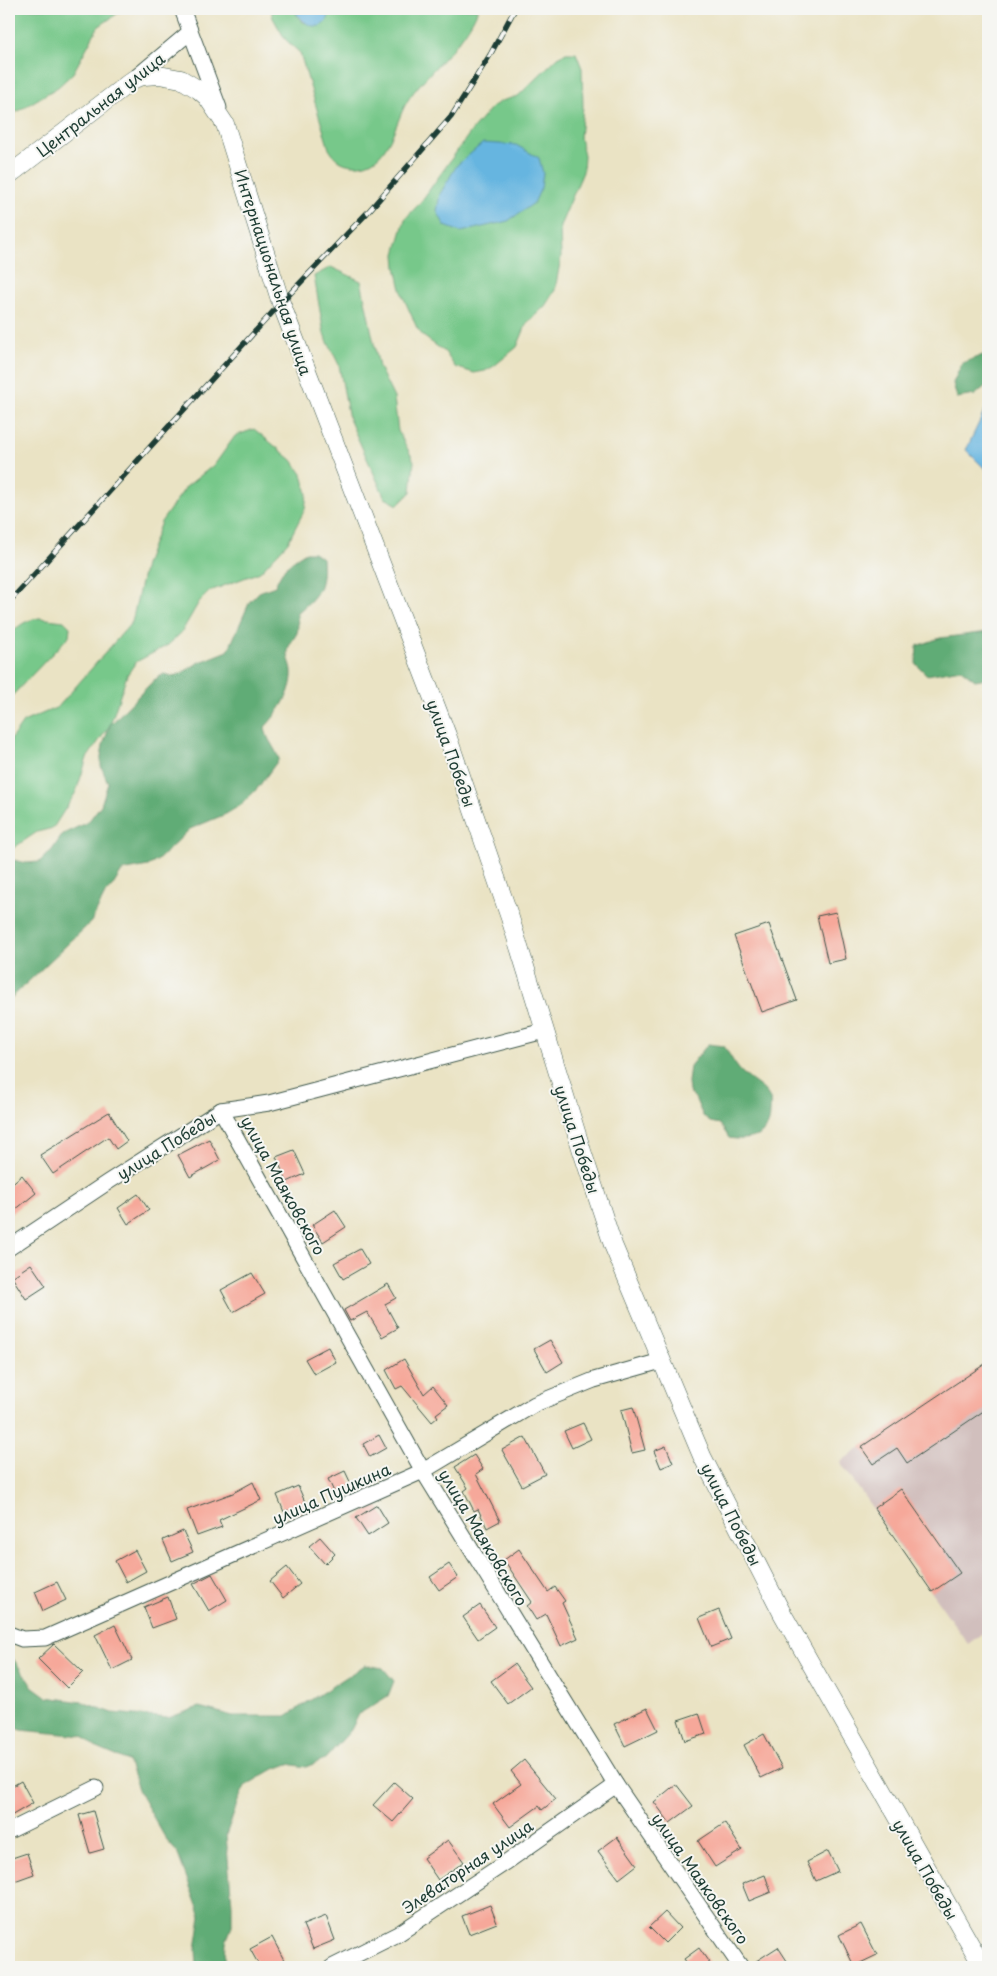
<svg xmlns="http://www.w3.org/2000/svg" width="997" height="1976" font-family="'Playpen Sans',sans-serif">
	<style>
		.industrial { fill: #d1bfbd }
		.green { fill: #77c88a; stroke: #4b825f }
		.forest { fill: #61ac76; stroke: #407455 }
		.water { fill: #66b5e0; stroke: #42798a }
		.building { fill: #f6a89a }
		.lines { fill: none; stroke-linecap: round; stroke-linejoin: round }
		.minor-casing { stroke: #3d564a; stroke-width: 17 }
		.tertiary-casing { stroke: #3d564a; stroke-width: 19 }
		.minor { stroke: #fff; stroke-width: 15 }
		.tertiary { stroke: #fff; stroke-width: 18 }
		.rail-casing { stroke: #1f3d34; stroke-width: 5.5 }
		.rail { stroke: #f6f6f2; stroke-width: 4; stroke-dasharray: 11; stroke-linecap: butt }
		.labels { text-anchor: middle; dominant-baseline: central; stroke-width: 4; stroke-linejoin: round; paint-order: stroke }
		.street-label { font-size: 16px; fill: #1f3d34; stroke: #f6f6f2 }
	</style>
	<rect width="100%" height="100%" fill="#f6f6f2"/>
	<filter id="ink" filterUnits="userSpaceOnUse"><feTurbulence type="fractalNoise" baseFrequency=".02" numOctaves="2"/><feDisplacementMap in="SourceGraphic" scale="10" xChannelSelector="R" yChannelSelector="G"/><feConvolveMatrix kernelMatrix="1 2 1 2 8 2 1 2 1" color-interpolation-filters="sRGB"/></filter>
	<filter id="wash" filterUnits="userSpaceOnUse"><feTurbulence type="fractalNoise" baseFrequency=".0096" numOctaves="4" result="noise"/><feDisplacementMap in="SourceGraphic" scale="20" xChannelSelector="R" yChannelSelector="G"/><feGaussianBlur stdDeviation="1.12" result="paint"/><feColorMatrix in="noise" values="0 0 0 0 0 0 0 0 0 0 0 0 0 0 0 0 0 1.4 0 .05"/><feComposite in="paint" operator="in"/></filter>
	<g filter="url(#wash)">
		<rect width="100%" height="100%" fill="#eae3c4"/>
		<!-- industrial -->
		<polygon class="industrial" points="988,1362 988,1629 968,1644 840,1462"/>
		<!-- green -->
		<g class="green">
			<polygon points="9,9 124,9 98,27 73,73 58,87 13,114 9,119"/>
			<path d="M271,9h23l4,8 6,6 27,-11v-3h147c-14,35 -46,58 -68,88 -16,22 -19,71 -57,68 -12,-1 -18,-6 -24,-16l-29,-96 -15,-14 -12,-21z"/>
			<polygon points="566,53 576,53 582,68 583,106 580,138 584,155 583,172 560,226 561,257 555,290 545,306 527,323 517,347 494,366 485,371 474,373 455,367 445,352 423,336 417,328 402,294 396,267 395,254 405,219 420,203 472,130 492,107 501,101 518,96 558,57"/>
			<polygon points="331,267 361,281 379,367 394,398 398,431 414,461 411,492 398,505 385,498 349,419 339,365 324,334 314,276"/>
			<polygon points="254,429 292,460 302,474 307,494 305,509 288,542 260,572 210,591 199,602 181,633 168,645 136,662 127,675 110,725 87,758 76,792 53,828 37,832 9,851 9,742 23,722 58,707 132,622 145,565 161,522 186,487 215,464 235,436"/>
			<path d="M39,618l25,3 6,6 -1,9 -60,63v-63c8,-10 17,-16 30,-18z"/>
		</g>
		<!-- forest -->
		<g class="forest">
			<polygon points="988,353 988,384 975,395 957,398 953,383 962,363"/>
			<path d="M306,552h8l8,6c2,29 -3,37 -25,55 0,6 2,14 0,20 -3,6 -8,11 -9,17 -1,9 4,14 4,22 1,21 -14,41 -27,55 1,12 10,20 14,32l-22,30 -16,16 -15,9 -36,15 -32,31 -10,6 -26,5 -10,16 -6,5 -15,30 -82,78v-141l18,4 12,-1 13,-12 11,-16 25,-12 13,-17 7,-22 -7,-17v-10l2,-11 7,-20 44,-45 10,-6 9,2 9,-3 16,-10 30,-12 22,-50 9,-9 16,-6c8,-19 13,-23 31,-34z"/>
			<polygon points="988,632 988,678 975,680 961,669 927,675 916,664 917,646 940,638"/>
			<path d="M708,1044l16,2c6,9 12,22 21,29 8,8 21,13 25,24 1,3 0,9 0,12 1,25 -19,31 -41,27l-9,-14 -10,-2 -7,-6 -8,-18 -6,-6 -1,-10 2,-16z"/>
			<polygon points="9,1656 12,1657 32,1686 47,1697 82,1702 113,1713 168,1718 199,1707 233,1716 286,1716 365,1665 383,1668 394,1681 388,1696 359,1714 351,1730 325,1759 306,1767 288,1764 272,1770 245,1786 238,1801 226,1835 232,1905 232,1926 226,1942 225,1959 228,1967 197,1967 196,1949 201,1916 177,1852 167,1841 139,1792 128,1761 95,1747 83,1736 21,1730 9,1726"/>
		</g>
		<!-- water -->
		<g class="water">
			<path d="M294,9h37c-5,27 -27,19 -37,0z"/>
			<polygon points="483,143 516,145 539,158 543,173 541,188 534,203 508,221 461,232 445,226 437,211 440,194 457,165"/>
			<polygon points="988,408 988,472 966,450 985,410"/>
		</g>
		<g id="blocks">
			<!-- building -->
			<g class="building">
				<polygon points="836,912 846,959 828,963 817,916"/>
				<polygon points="769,924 797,1000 762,1012 734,936"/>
				<polygon points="109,1112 127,1141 116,1149 108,1137 53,1174 40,1155"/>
				<polygon points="209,1139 220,1160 190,1177 178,1155"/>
				<polygon points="294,1150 305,1174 287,1182 276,1157"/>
				<polygon points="22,1175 36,1193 9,1215 9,1186"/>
				<polygon points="138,1194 149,1210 128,1224 118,1208"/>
				<polygon points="335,1210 346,1227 323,1242 312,1225"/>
				<polygon points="360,1249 369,1264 343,1279 334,1263"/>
				<polygon points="31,1264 46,1286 26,1299 12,1277"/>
				<polygon points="252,1273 265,1294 233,1312 221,1290"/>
				<polygon points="388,1284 396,1298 385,1304 398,1328 382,1337 367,1312 350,1321 344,1310"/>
				<polygon points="550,1340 563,1362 547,1372 534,1349"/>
				<polygon points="328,1347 336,1362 314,1374 305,1359"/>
				<polygon points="404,1359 424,1394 433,1386 448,1405 436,1414 438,1417 432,1422 402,1386 396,1389 386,1370"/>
				<polygon points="988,1362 988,1408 907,1463 897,1448 873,1464 861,1447"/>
				<polygon points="633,1407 645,1450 632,1453 621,1410"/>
				<polygon points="583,1423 591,1439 572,1448 564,1431"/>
				<polygon points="379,1435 386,1448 370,1457 363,1444"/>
				<polygon points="525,1437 545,1474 522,1486 502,1450"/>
				<polygon points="666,1446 673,1463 661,1468 654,1451"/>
				<polygon points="474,1455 483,1469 476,1474 500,1521 487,1528 478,1509 474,1511 464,1491 468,1488 455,1467"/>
				<polygon points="345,1471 353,1488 336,1496 328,1479"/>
				<polygon points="253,1482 261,1500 219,1520 222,1527 197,1536 187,1510 233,1493"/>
				<polygon points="298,1486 308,1509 291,1516 288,1510 284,1512 277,1495"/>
				<polygon points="901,1489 960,1573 932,1592 874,1508"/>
				<polygon points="377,1505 388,1523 368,1536 356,1518"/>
				<polygon points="183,1531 193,1552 172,1561 163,1540"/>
				<polygon points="320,1537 335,1554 325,1564 309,1546"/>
				<polygon points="519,1549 548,1592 555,1587 565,1601 562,1603 578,1638 561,1646 546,1614 536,1620 527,1606 532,1602 504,1560"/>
				<polygon points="135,1550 146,1571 126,1582 115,1561"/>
				<polygon points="449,1564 458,1577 439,1590 430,1577"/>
				<polygon points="287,1567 300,1584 283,1598 270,1581"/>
				<polygon points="212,1574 227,1600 209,1611 193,1584"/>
				<polygon points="57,1582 66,1600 43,1611 35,1592"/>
				<polygon points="168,1597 176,1619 152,1628 144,1607"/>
				<polygon points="480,1605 495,1627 478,1639 463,1617"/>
				<polygon points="719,1610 731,1639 711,1647 699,1618"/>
				<polygon points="115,1625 132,1660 112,1670 95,1635"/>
				<polygon points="54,1644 83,1672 67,1688 38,1659"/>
				<polygon points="514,1664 531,1687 508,1704 491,1681"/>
				<polygon points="647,1708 658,1730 625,1746 614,1724"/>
				<polygon points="699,1713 706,1734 685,1741 678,1720"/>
				<polygon points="764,1734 782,1768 761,1778 744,1745"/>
				<polygon points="524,1760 556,1799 542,1810 539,1806 510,1827 493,1804 521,1784 511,1771"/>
				<polygon points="21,1781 33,1803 9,1817 9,1788"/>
				<polygon points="394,1782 413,1799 393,1822 373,1805"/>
				<polygon points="676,1784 693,1806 670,1823 654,1802"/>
				<polygon points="93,1811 104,1849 90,1853 79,1815"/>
				<polygon points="725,1823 742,1850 715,1867 698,1841"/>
				<polygon points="617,1837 637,1865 619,1879 598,1851"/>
				<polygon points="448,1840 464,1862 438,1880 423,1858"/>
				<polygon points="828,1851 838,1871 816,1881 807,1862"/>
				<polygon points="27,1853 34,1874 9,1883 9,1859"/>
				<polygon points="765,1875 771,1892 749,1901 742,1884"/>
				<polygon points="490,1905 497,1923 469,1934 462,1916"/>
				<polygon points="665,1912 680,1928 665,1943 649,1927"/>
				<polygon points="326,1916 335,1940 313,1949 303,1925"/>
				<polygon points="861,1924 877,1955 854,1966 839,1935"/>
				<polygon points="272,1937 284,1960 271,1967 260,1967 250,1949"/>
				<polygon points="778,1947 791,1967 750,1967 750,1965"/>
				<polygon points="699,1948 712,1967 690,1967 684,1959"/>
			</g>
		</g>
	</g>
	<g filter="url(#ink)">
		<use href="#blocks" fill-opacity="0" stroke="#3d564a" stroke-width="1"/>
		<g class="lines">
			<!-- minor casing -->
			<g class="minor-casing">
				<g id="minor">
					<polyline points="182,9 219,108"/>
					<polyline points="134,79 190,32"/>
					<polyline points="221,1110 423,1471 616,1785 741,1967"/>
					<polyline points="9,1248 108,1182 221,1110 269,1103 544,1031"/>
					<polyline points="9,1634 22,1639 45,1638 423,1471 535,1404 594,1380 661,1361"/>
					<polyline points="9,1831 96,1788"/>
					<polyline points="332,1967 398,1934 505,1863 616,1785"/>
				</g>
			</g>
			<!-- tertiary casing -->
			<g class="tertiary-casing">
				<polyline id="tertiary" points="9,175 134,79 144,76 159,75 181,79 199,90 207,97 225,124 281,303 447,735 510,918 582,1151 613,1245 702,1456 782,1613 983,1967"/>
			</g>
			<!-- minor -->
			<use href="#minor" class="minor"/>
			<!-- tertiary -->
			<use href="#tertiary" class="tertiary"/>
			<!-- rail casing -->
			<g class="rail-casing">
				<polyline id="rail" points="9,602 281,303 367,213 451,117 490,55 515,9"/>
			</g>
			<!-- rail -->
			<use href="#rail" class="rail"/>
		</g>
	</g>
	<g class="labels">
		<!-- street labels -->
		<g class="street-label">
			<text transform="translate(100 104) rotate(-38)">Центральная улица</text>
			<text transform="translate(274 272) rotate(72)">Интернациональная улица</text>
			<text transform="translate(452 753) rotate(70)">улица Победы</text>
			<text transform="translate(578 1139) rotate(72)">улица Победы</text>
			<text transform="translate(166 1145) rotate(-32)">улица Победы</text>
			<text transform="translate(284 1185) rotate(61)">улица Маяковского</text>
			<text transform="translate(331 1493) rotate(-24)">улица Пушкина</text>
			<text transform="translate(732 1514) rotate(63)">улица Победы</text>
			<text transform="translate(484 1537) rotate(59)">улица Маяковского</text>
			<text transform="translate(467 1866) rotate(-34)">Элеваторная улица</text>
			<text transform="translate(926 1869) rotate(60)">улица Победы</text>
			<text transform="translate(701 1878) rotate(55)">улица Маяковского</text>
		</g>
	</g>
	<!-- margin -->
	<rect width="997" height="1976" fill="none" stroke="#f6f6f2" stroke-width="30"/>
</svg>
